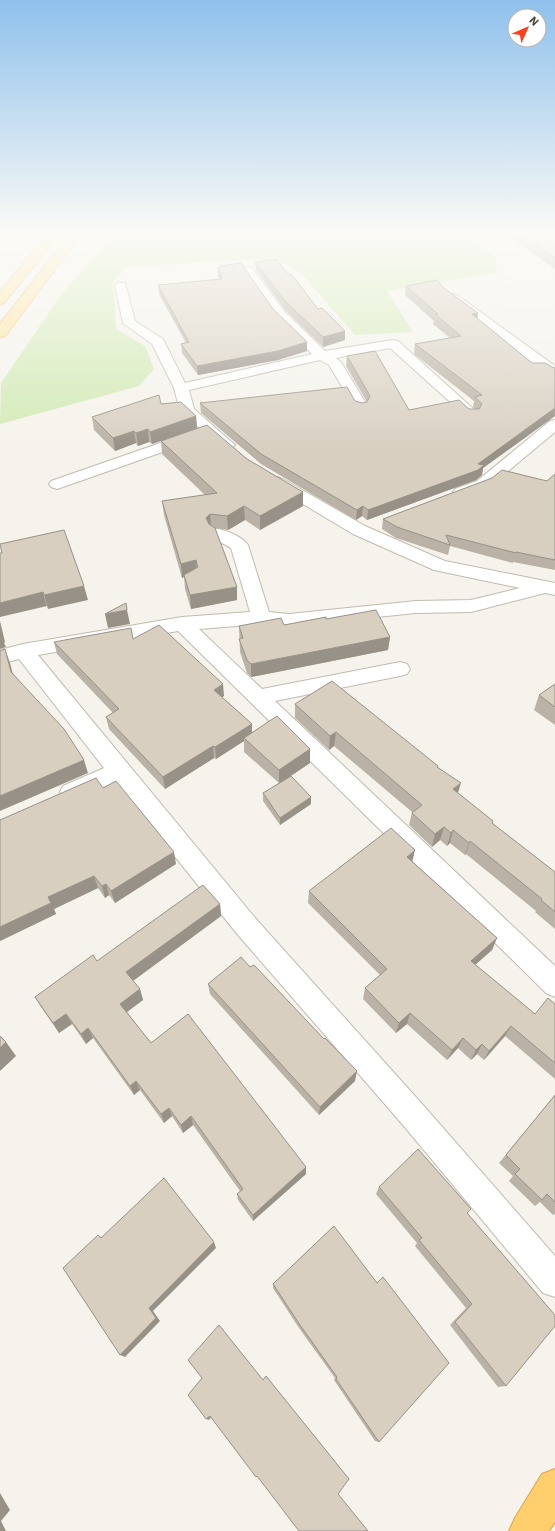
<svg xmlns="http://www.w3.org/2000/svg" width="555" height="1531" font-family="'IBM Plex Sans',sans-serif">
	<style>
		.green { fill: #d2eab5 }
		.lines { fill: none; stroke-linecap: round; stroke-linejoin: round }
		.street-casing { stroke: #c2bbae; stroke-width: 2 }
		.primary-casing { stroke: #e6c16a; stroke-width: 2 }
		.highway-casing { stroke: #e0a43c; stroke-width: 2 }
		.street { fill: #fff; fill-rule: evenodd }
		.primary { fill: #ffe39c; fill-rule: evenodd }
		.highway { fill: #ffcf6e; fill-rule: evenodd }
		.wall { fill: #bab2a6 }
		.shaded-wall { fill: #979187 }
		.building { fill: #d8cfc1; stroke: #979187 }
	</style>
	<rect width="100%" height="100%" fill="#f6f3ec"/>
	<!-- green -->
	<polygon class="green" points="110,236 467,236 495,256 497,273 387,291 413,332 355,335 301,273 274,258 125,267 113,282 116,329 145,346 154,369 139,386 0,424 1,383 63,292 103,247"/>
	<g class="lines">
		<!-- street casing -->
		<g class="street-casing">
			<g id="street">
				<polygon points="248,267 252,268 284,311 325,351 393,340 398,341 479,414 477,417 472,418 467,417 390,348 336,358 341,362 368,407 366,410 361,411 356,410 329,365 320,360 189,390 194,409 235,445 232,448 227,450 222,448 180,411 174,388 152,344 123,323 115,286 117,283 125,283 135,321 163,339 185,383 312,354 274,317 242,271 244,268"/>
				<polygon points="453,294 457,295 555,366 555,377 550,376 449,301 447,298 449,295"/>
				<polygon points="555,420 555,432 489,487 461,497 455,495 453,492 455,489 477,481 550,421"/>
				<polygon points="189,433 194,435 197,438 194,441 63,487 57,489 51,487 49,484 51,481"/>
				<path d="M277,477l6,2 82,47 80,35 110,22v12l-10,-2 -74,19 -55,1 -127,13 -28,-2 -62,5 63,60 138,-27 7,2 3,5 -3,5 -7,2 -125,25 280,265v31l-9,-4 -368,-362 -140,24 218,264 167,186 132,151v41l-12,-4 -140,-168 -165,-190 -123,-153 -44,19 -8,-3 -3,-6 3,-6 41,-18 -85,-109 -19,5v-14l23,-6 159,-27 68,-5 -19,-64 -20,-11 -3,-4 3,-4c10,-2 31,7 37,16l21,67 20,2 127,-13 55,-1 49,-12 -86,-18 -81,-36 -82,-49 -2,-3 2,-3z"/>
			</g>
		</g>
		<!-- primary casing -->
		<g class="primary-casing">
			<g id="primary">
				<polygon points="46,236 58,236 4,303 0,304 0,292"/>
				<polygon points="68,236 80,236 5,336 0,337 0,324"/>
			</g>
		</g>
		<!-- highway casing -->
		<g class="highway-casing">
			<polygon id="highway" points="555,1469 555,1522 549,1531 509,1531 515,1518 542,1474"/>
		</g>
		<!-- street -->
		<use href="#street" class="street"/>
		<!-- primary -->
		<use href="#primary" class="primary"/>
		<!-- highway -->
		<use href="#highway" class="highway"/>
	</g>
	<!-- wall -->
	<g class="wall">
		<polygon points="512,236 555,236 555,269 511,238"/>
		<polygon points="255,262 318,309 345,331 345,340 323,347 285,310 256,270"/>
		<polygon points="220,266 273,309 307,342 307,351 278,360 198,375 182,353 181,344 186,343 159,294 158,285 219,279 218,277 218,268 220,268"/>
		<polygon points="406,286 445,289 477,319 532,363 555,368 555,416 483,468 482,475 476,480 367,520 362,516 356,520 261,464 201,413 200,403 355,401 362,403 367,402 346,366 347,356 409,410 475,409 473,407 474,401 414,354 415,344 450,338 433,324 434,321 405,295"/>
		<polygon points="161,404 196,416 197,428 303,506 260,530 245,520 228,530 215,528 237,600 191,609 185,589 184,577 182,578 164,515 162,501 205,495 162,454 161,441 152,444 149,442 138,446 136,443 115,451 94,430 92,417"/>
		<polygon points="555,474 555,570 513,562 513,563 450,546 448,555 396,538 382,529 383,519 547,481"/>
		<polygon points="326,619 390,637 388,650 251,677 247,673 240,652 239,626 284,625"/>
		<polygon points="133,639 224,696 222,697 252,724 252,732 310,749 310,763 284,780 311,804 280,825 263,801 263,793 279,783 244,752 244,741 216,759 214,758 165,789 109,729 106,717 113,713 57,654 54,642"/>
		<polygon points="555,684 555,725 534,710 539,695"/>
		<polygon points="295,704 438,766 438,767 458,793 492,823 555,872 555,929 535,912 536,911 466,854 465,855 450,843 447,846 440,840 432,847 409,825 412,812 334,746 329,750 295,718"/>
		<polygon points="103,788 176,864 115,903 109,895 105,898 98,888 54,909 56,914 0,941 0,820"/>
		<polygon points="412,861 497,938 492,950 475,965 535,1014 555,1004 555,1079 505,1036 484,1060 477,1054 471,1060 458,1048 447,1060 407,1024 396,1033 363,999 365,988 380,975 308,903 309,891"/>
		<polygon points="220,904 221,916 133,981 140,989 143,1000 127,1012 151,1043 306,1174 253,1221 238,1200 237,1194 240,1191 193,1125 183,1133 172,1116 164,1123 140,1090 134,1095 93,1038 86,1044 72,1024 59,1033 41,1007 35,997 97,961"/>
		<polygon points="250,967 324,1039 355,1081 319,1115 210,994 208,984"/>
		<polygon points="555,1095 555,1214 553,1215 540,1202 535,1206 509,1181 513,1176 499,1163"/>
		<polygon points="379,1187 467,1214 506,1386 498,1387 450,1325 466,1308 415,1246 417,1243 376,1194"/>
		<polygon points="334,1226 379,1442 375,1441 334,1380 335,1378 299,1328 273,1288 273,1284"/>
	</g>
	<!-- shaded-wall -->
	<g class="shaded-wall">
		<polygon points="478,313 477,323 472,314"/>
		<polygon points="345,331 345,340 323,347 323,337"/>
		<polygon points="307,342 307,351 278,360 198,375 197,366"/>
		<polygon points="555,408 555,416 483,468 482,475 476,480 367,520 368,510 478,464"/>
		<polygon points="196,416 197,428 152,444 150,432"/>
		<polygon points="148,429 149,442 138,446 136,433"/>
		<polygon points="134,431 136,443 115,451 113,438"/>
		<polygon points="303,492 303,506 260,530 260,516"/>
		<polygon points="244,506 245,520 228,530 227,516"/>
		<polygon points="363,506 362,516 356,520 357,510"/>
		<polygon points="210,514 211,528 206,518"/>
		<polygon points="196,560 197,574 184,575 184,577 182,578 181,564"/>
		<polygon points="84,586 88,600 48,609 44,595"/>
		<polygon points="237,587 237,600 191,609 190,595"/>
		<polygon points="43,592 47,606 0,617 0,603"/>
		<polygon points="127,610 130,624 108,628 105,614"/>
		<polygon points="0,621 5,642 4,643 6,647 0,649"/>
		<polygon points="390,637 388,650 251,677 251,664"/>
		<polygon points="5,649 10,663 16,686 11,672"/>
		<polygon points="223,684 224,696 215,702 214,690"/>
		<polygon points="252,724 252,736 244,738 244,741 216,759 215,747"/>
		<polygon points="336,732 334,746 329,750 330,736"/>
		<polygon points="213,746 214,758 165,789 163,777"/>
		<polygon points="310,749 310,763 279,784 279,770"/>
		<polygon points="84,760 88,773 0,811 0,796"/>
		<polygon points="461,783 457,796 453,789"/>
		<polygon points="311,797 311,804 280,825 280,818"/>
		<polygon points="444,827 440,840 432,847 435,834"/>
		<polygon points="453,830 450,843 447,846 451,833"/>
		<polygon points="470,841 466,854 465,855 469,843"/>
		<polygon points="415,850 412,863 407,857"/>
		<polygon points="174,852 176,864 115,903 111,891"/>
		<polygon points="94,876 98,888 54,909 56,914 0,941 0,927 48,897"/>
		<polygon points="106,884 109,895 105,898 102,886"/>
		<polygon points="220,904 221,916 130,983 126,972"/>
		<polygon points="497,938 492,950 467,972 471,961"/>
		<polygon points="140,989 143,1000 124,1014 120,1004"/>
		<polygon points="410,1013 407,1024 396,1033 399,1023"/>
		<polygon points="66,1014 72,1024 59,1033 53,1023"/>
		<polygon points="511,1026 505,1036 484,1060 489,1051"/>
		<polygon points="88,1028 93,1038 86,1044 81,1034"/>
		<polygon points="463,1038 458,1048 447,1060 452,1050"/>
		<polygon points="6,1042 16,1056 0,1071 0,1048"/>
		<polygon points="482,1044 477,1054 471,1060 476,1050"/>
		<polygon points="357,1071 355,1081 319,1115 320,1107"/>
		<polygon points="136,1081 140,1090 134,1095 130,1086"/>
		<polygon points="169,1108 172,1116 164,1123 161,1114"/>
		<polygon points="191,1116 193,1125 183,1133 181,1125"/>
		<polygon points="306,1167 306,1174 253,1221 253,1215"/>
		<polygon points="214,1242 216,1248 153,1311 160,1321 125,1357 120,1355 149,1308"/>
		<polygon points="210,1416 212,1416 209,1420 206,1419"/>
		<polygon points="0,1493 10,1510 1,1521 6,1531 0,1531"/>
	</g>
	<!-- building -->
	<g class="building">
		<polygon points="522,236 555,236 555,258"/>
		<polygon points="276,259 289,275 292,275 318,309 322,308 345,331 323,337 285,301 255,262"/>
		<polygon points="241,263 273,309 307,342 278,351 197,366 181,344 189,342 158,285 222,279 218,268 220,268 220,266"/>
		<polygon points="437,280 445,289 478,313 472,314 532,363 545,363 552,367 555,368 555,408 478,464 484,465 478,470 368,510 363,506 357,510 261,454 200,403 347,387 355,401 362,403 367,402 370,396 347,356 375,351 409,410 459,400 469,409 479,409 482,404 475,397 482,395 415,344 461,336 435,314 438,314 406,286"/>
		<polygon points="159,395 161,404 181,402 196,416 150,432 148,429 136,433 134,431 113,438 92,417"/>
		<polygon points="207,425 247,459 303,492 260,516 244,506 227,516 210,514 206,518 209,524 215,528 237,587 190,595 184,575 198,567 196,560 181,564 162,501 217,493 161,441"/>
		<polygon points="502,470 547,481 555,474 555,560 516,552 516,553 446,535 450,545 397,527 383,519 492,478"/>
		<polygon points="64,530 84,586 44,595 43,592 0,603 0,553 2,553 0,544"/>
		<polygon points="126,603 127,610 105,614"/>
		<polygon points="376,610 390,637 251,664 247,660 239,639 243,638 239,626 281,618 284,625 326,617 326,619"/>
		<polygon points="159,625 223,684 214,690 252,724 215,747 213,746 163,777 106,717 119,709 54,642 131,628 133,639"/>
		<polygon points="5,649 11,672 64,729 84,760 0,796 0,651"/>
		<polygon points="332,681 438,766 437,767 461,783 453,789 493,821 492,823 555,872 555,912 541,900 542,899 470,841 469,843 453,830 451,833 444,827 435,834 412,813 422,805 336,732 330,736 295,704"/>
		<polygon points="555,684 555,707 539,695"/>
		<polygon points="277,716 310,749 279,770 244,738"/>
		<polygon points="291,776 311,797 280,818 263,793"/>
		<polygon points="96,778 103,788 116,781 174,852 111,891 106,884 102,886 94,876 48,897 51,903 0,927 0,820"/>
		<polygon points="391,828 415,850 407,857 497,938 471,961 535,1014 548,998 555,1004 555,1063 511,1026 489,1051 482,1044 476,1050 463,1038 452,1050 410,1013 399,1023 365,988 387,969 309,891"/>
		<polygon points="203,885 220,904 126,972 140,989 120,1004 151,1043 188,1014 306,1167 253,1215 237,1194 243,1189 191,1116 181,1125 169,1108 161,1114 136,1081 130,1086 88,1028 81,1034 66,1014 53,1023 35,997 93,955 97,961"/>
		<polygon points="241,957 250,967 254,965 324,1039 325,1038 357,1071 320,1107 208,984"/>
		<polygon points="0,1036 6,1042 0,1048"/>
		<polygon points="555,1095 555,1202 547,1194 542,1200 515,1174 520,1169 506,1155"/>
		<polygon points="418,1149 471,1209 467,1213 555,1315 555,1326 506,1386 455,1322 472,1304 419,1240 422,1238 379,1187"/>
		<polygon points="164,1178 214,1242 149,1308 156,1318 120,1355 63,1268 98,1235 101,1238"/>
		<polygon points="334,1226 377,1283 383,1277 449,1363 379,1442 336,1379 337,1377 300,1325 273,1284"/>
		<polygon points="219,1325 263,1380 266,1376 349,1479 338,1494 368,1531 299,1531 257,1476 256,1477 210,1416 206,1419 188,1395 202,1378 188,1360"/>
	</g>
	<!-- sky -->
	<linearGradient id="sky" x2="0" y2="1"><stop stop-color="#8fc1ec"/><stop offset="0.52" stop-color="#fbfaf6"/><stop offset="1" stop-color="#fbfaf6" stop-opacity="0"/></linearGradient>
	<rect width="555" height="450" fill="url(#sky)"/>
	<!-- north arrow -->
	<g transform="translate(527 28) rotate(45)"><circle r="19" fill="#ffffff" stroke="#b7b4b0"/>
	<path d="M0-3L7 15L0 10L-7 15Z" fill="#fc3f1d"/>
	<text y="-6" font-size="11" font-weight="bold" text-anchor="middle" fill="#4b4439">N</text>
	</g>
</svg>
